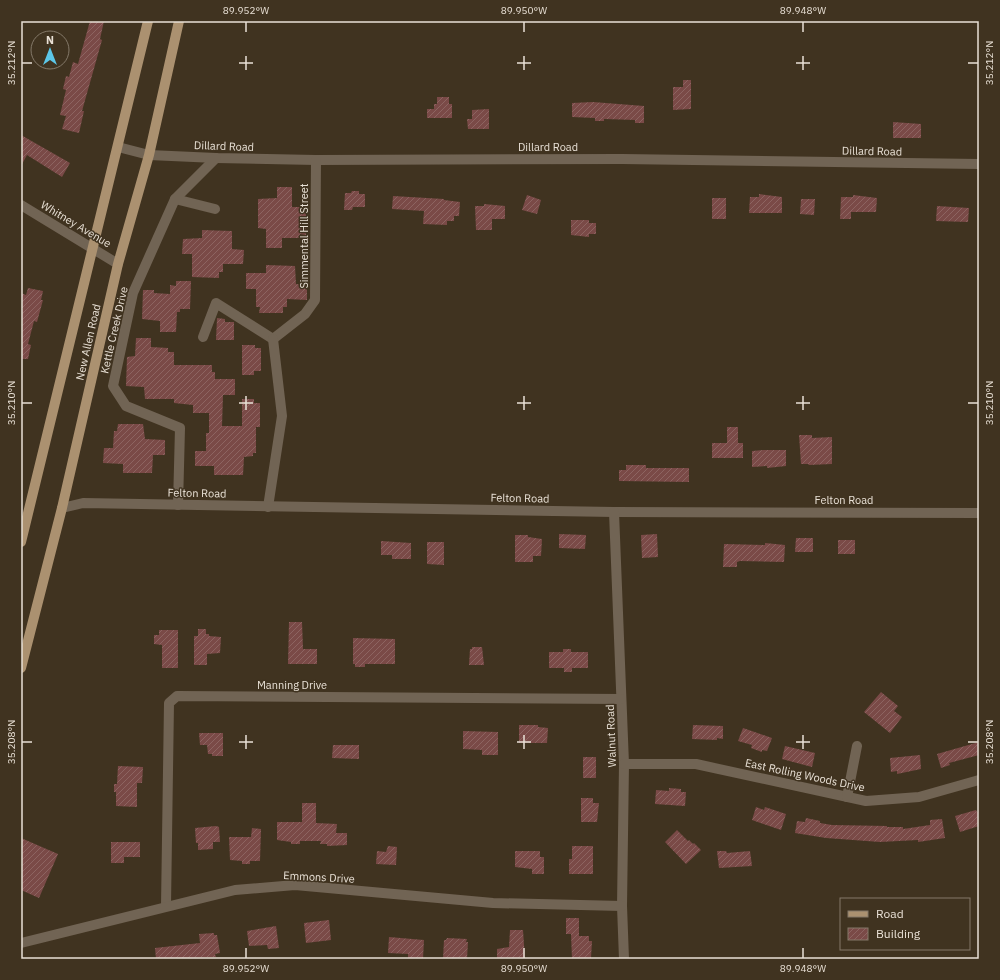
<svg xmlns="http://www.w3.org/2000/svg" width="1000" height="980" font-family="'IBM Plex Sans',sans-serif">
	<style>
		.building { fill: url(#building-hatch) }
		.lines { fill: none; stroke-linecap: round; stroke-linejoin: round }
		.minor { stroke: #716454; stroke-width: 10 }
		.major { stroke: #ab9170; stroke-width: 10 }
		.ticks { fill: none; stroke: #e9e1d6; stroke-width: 1.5 }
		.labels { text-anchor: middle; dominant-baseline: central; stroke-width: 3; stroke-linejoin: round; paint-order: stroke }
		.street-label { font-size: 11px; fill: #e9e1d6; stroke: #403320 }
		.neatline { fill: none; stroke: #e9e1d6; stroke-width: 1.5 }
		.ticks-label { font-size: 10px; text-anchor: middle; fill: #e9e1d6 }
	</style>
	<defs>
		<pattern id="building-hatch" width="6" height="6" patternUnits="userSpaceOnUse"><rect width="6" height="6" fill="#7a4a47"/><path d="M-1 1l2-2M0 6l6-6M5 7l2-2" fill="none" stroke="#8d6461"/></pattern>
	</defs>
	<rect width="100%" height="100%" fill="#403320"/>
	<!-- building -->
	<g class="building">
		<polygon points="90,21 104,21 100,39 102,40 82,111 84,111 79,133 62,129 66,116 60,115 66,90 63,89 66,76 69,77 73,62 78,64"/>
		<polygon points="683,80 691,80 691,109 673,110 673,87 683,87"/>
		<polygon points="437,97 449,97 449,104 452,104 452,118 427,118 427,109 434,109 434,104 437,104"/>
		<polygon points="593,102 644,106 644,123 635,123 635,120 604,119 604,121 595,121 595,118 572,117 572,103"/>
		<polygon points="489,109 489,129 468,129 467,119 472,119 472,110"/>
		<polygon points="893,122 921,124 921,138 893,138"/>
		<polygon points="21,135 70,163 62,177 27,155 21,166"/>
		<polygon points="277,187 292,187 292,207 300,207 300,211 306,211 306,235 300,234 299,238 282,238 282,248 266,248 266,229 258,228 258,199 277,198"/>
		<polygon points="352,191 359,191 359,194 365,194 365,207 353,207 352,210 344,210 345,193 351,193"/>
		<polygon points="759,194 782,197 782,213 749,213 750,197 759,197"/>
		<polygon points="527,195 541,200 537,214 522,210"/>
		<polygon points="853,195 877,198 876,212 851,212 851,219 840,219 841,197 853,197"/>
		<polygon points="393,196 444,199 444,200 460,202 459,216 454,216 454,221 447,221 447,225 423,224 424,211 392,209"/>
		<rect x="712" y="198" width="14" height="21"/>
		<polygon points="801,199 815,199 814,215 800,214"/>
		<polygon points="484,204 505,206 505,219 492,219 492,230 476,230 475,206 484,206"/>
		<polygon points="937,206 969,208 968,222 936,221"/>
		<polygon points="571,220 589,220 589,223 596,223 596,234 589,234 589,237 571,235"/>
		<polygon points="202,230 232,231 232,249 244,250 243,264 223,264 223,272 219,272 219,278 192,277 192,254 182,254 183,239 202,238"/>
		<polygon points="266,265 295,266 296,284 307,285 307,300 287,299 287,307 283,307 283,313 259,313 260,307 256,307 256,289 246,289 246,273 266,273"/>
		<polygon points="176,281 191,281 190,309 180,309 180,312 177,312 176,332 160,332 160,321 142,319 143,290 154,290 154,293 170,294 170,285 176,286"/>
		<polygon points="28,288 43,291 41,300 43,300 37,322 34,321 28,344 31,345 28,359 21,359 21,315 23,308 21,308 21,293 26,295"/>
		<polygon points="217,318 225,319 225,322 234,322 234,340 216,340"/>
		<polygon points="136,338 151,338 151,347 168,348 168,352 174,352 174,365 212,365 212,372 215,372 215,379 235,379 235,395 223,395 222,426 242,426 242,399 254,399 254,403 260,403 260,427 256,427 256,453 253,453 253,456 244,457 243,475 214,475 214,466 195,466 195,451 206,451 206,433 209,433 209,413 193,413 193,405 174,403 174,399 145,399 144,387 126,386 127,357 135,356"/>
		<polygon points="242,345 255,345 255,348 261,348 261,371 254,371 254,375 242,375"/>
		<polygon points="118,424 143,424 145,439 165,440 165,455 153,455 152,473 123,473 123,464 103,463 104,448 113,448 114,431 117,431"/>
		<polygon points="727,427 738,427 738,443 743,443 743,458 712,458 712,443 727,443"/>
		<polygon points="799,435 812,435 812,438 832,437 832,464 809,465 808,464 801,464"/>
		<polygon points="763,450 786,450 786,466 767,468 767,466 752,467 752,451"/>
		<polygon points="626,465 646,465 646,468 689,468 689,482 619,481 619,470 626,470"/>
		<polygon points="559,534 586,535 585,549 559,548"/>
		<polygon points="657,534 658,557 642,558 641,535"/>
		<polygon points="515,535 528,535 528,537 542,539 541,556 533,556 533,562 515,562"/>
		<polygon points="796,538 813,538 813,552 795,552"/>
		<rect x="838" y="540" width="17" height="14"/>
		<polygon points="381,541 411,543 411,559 392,559 392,555 381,555"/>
		<polygon points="427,542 444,542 444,565 427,564"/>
		<polygon points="765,543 785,545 784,562 740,561 737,562 737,567 723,567 724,544 765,545"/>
		<polygon points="289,622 302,622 303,649 317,649 317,664 288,664"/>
		<polygon points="198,629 206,629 206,634 209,634 209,636 221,637 220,653 207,654 207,665 194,665 194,636 198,636"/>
		<polygon points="159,630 178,630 178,668 162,668 162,645 154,644 154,635 159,635"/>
		<polygon points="353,638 395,639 395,664 365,664 365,667 355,667 355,664 353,664"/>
		<polygon points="472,647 482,647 484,665 469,665 470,649 472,649"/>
		<polygon points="563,649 571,649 571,652 588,652 588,668 572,668 572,672 564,672 564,668 549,668 549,652 563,652"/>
		<polygon points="881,692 898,706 894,711 902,717 890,733 864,712"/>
		<polygon points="519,725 538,725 538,727 548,728 547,743 519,743"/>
		<polygon points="693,725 723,726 723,739 717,738 717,740 692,739"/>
		<polygon points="743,728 772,738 767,751 762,750 762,752 751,748 752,745 738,741"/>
		<polygon points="463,731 498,732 498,755 482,755 482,750 463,749"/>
		<polygon points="199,733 223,733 223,756 212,756 212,754 208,754 207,745 200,745"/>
		<polygon points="979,742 979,755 949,763 950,765 941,768 937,754"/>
		<polygon points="333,745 359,745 359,759 332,758"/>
		<polygon points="785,746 815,753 812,767 782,759"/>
		<polygon points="920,755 921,769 897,774 897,771 891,772 890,758"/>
		<rect x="583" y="757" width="13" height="21"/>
		<polygon points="118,766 143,767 142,783 137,783 137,807 116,806 116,792 114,792 114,784 117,784"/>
		<polygon points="669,788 681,789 681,792 686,792 685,806 655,804 656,790 669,791"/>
		<polygon points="581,798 593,798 593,803 599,803 597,822 581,822"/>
		<polygon points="302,803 316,803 316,823 337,824 336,833 347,833 347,845 327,846 327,844 320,844 321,841 300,841 300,844 291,844 291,842 277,840 277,822 302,822"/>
		<polygon points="756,807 764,810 765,807 786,814 781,830 752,820"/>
		<polygon points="976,810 977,812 979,812 979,826 960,832 955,816"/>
		<polygon points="806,818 820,821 820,823 832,825 887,826 887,827 903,827 903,829 930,825 930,820 942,819 945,838 918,842 918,840 880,842 826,838 795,833 797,821 805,822"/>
		<polygon points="216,826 219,827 220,842 213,842 213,849 198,850 198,843 196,843 195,828"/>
		<polygon points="252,828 261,829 260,861 250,861 250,864 242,864 242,861 230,860 229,837 251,837"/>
		<polygon points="677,830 688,841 689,840 693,844 694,843 701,850 686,864 665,842"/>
		<polygon points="21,838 58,854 39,898 21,890"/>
		<polygon points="111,842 140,842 140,857 124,857 124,863 111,863"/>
		<polygon points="388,846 397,847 396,865 376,864 377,851 386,852"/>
		<polygon points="572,846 593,846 593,874 569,874 569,859 572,859"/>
		<polygon points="515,851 540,851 540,857 544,857 544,874 532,874 532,869 515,867"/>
		<polygon points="717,851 726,851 727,853 750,851 752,866 719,868"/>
		<polygon points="566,918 579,918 579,936 589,936 589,941 592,941 591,958 572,959 571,934 566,934"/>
		<polygon points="329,920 331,940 306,943 304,923"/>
		<polygon points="276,926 279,948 268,949 267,945 249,946 247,931"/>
		<polygon points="510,930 523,930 525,959 497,959 497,949 509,947"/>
		<polygon points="214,933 214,935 217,935 220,953 215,954 216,957 156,959 155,948 200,943 199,934"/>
		<polygon points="389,937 424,940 423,959 408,959 408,954 388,953"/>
		<polygon points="447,938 467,939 466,942 468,942 467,959 443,959 444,940 446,940"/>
	</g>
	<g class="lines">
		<!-- minor -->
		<g class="minor">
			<polyline points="118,147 149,155 216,158 316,160 622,159 979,164"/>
			<polyline points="175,199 215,209"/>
			<polyline points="21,205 118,264"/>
			<polyline points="203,337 216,303 273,339"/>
			<polyline points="273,339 305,314 315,300 316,160"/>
			<polyline points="178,505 180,428 126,406 113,386 133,293 175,199 216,158"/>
			<polyline points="268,507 282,416 273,339"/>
			<polyline points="62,508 83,503 614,512 979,513"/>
			<polyline points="614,512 624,764 622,906 624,959"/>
			<polyline points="624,764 696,764 866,801 919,797 979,780"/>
			<polyline points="847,797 857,746"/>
			<polyline points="166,906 169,703 177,696 621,699"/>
			<polyline points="21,943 235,890 295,885 493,903 622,906"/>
		</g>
		<!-- major -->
		<g class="major">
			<polyline points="21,542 148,21"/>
			<polyline points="21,668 62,508 118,264 149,155 179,21"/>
		</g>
	</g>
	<!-- ticks -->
	<path class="ticks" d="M246,22v10M524,22v10M803,22v10M246,56v14M524,56v14M803,56v14M22,63h10M239,63h14M517,63h14M796,63h14M968,63h10M246,396v14M524,396v14M803,396v14M22,403h10M239,403h14M517,403h14M796,403h14M968,403h10M246,735v14M524,735v14M803,735v14M22,742h10M239,742h14M517,742h14M796,742h14M968,742h10M246,948v10M524,948v10M803,948v10"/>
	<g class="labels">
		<!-- street labels -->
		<g class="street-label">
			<text transform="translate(224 146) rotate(2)">Dillard Road</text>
			<text x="548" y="147">Dillard Road</text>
			<text transform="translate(872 151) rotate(1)">Dillard Road</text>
			<text transform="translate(76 224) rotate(31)">Whitney Avenue</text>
			<text transform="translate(304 236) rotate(-90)">Simmental Hill Street</text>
			<text transform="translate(114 330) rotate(-77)">Kettle Creek Drive</text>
			<text transform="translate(88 342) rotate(-77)">New Allen Road</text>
			<text transform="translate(197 493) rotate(1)">Felton Road</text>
			<text transform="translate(520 498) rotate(1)">Felton Road</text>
			<text x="844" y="500">Felton Road</text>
			<text x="292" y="685">Manning Drive</text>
			<text transform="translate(611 736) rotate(-92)">Walnut Road</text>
			<text transform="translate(805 775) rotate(12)">East Rolling Woods Drive</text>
			<text transform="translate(319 877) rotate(3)">Emmons Drive</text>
		</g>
	</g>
	<!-- border -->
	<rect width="1000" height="980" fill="none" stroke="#403320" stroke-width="44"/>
	<!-- legend -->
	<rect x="840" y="898" width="130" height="52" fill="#403320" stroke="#847969"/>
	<rect x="848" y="911" width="20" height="6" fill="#ab9170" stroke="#847969"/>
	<text x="876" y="918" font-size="12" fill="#e9e1d6">Road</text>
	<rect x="848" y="928" width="20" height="12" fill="url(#building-hatch)" stroke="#847969"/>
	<text x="876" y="938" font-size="12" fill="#e9e1d6">Building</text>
	<!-- north arrow -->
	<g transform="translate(50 50)"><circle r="19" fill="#403320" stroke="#847969"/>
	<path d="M0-3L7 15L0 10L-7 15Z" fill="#5cc7e8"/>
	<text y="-6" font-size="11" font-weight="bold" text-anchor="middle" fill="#e9e1d6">N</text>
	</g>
	<rect x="22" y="22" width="956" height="936" class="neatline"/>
	<g class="ticks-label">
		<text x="246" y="14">89.952°W</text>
		<text x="524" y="14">89.950°W</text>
		<text x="803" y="14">89.948°W</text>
		<text transform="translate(11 63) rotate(-90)" y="4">35.212°N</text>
		<text transform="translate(989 63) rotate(-90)" y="4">35.212°N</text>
		<text transform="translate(11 403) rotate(-90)" y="4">35.210°N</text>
		<text transform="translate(989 403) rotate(-90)" y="4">35.210°N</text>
		<text transform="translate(11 742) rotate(-90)" y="4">35.208°N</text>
		<text transform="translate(989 742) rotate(-90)" y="4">35.208°N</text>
		<text x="246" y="972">89.952°W</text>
		<text x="524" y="972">89.950°W</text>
		<text x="803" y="972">89.948°W</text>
	</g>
</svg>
